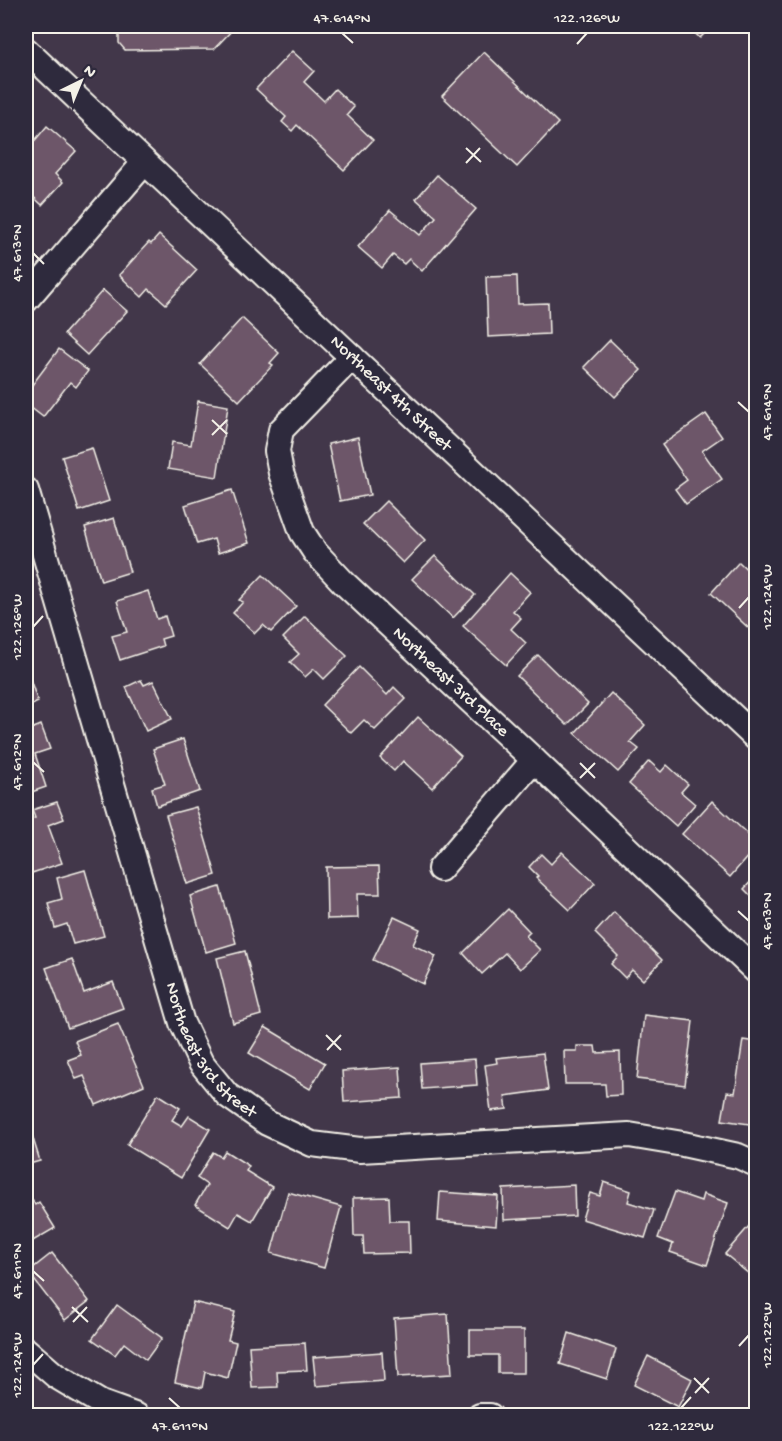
<svg xmlns="http://www.w3.org/2000/svg" width="782" height="1441" font-family="'Gochi Hand',sans-serif">
	<style>
		.building { fill: #6d5669; stroke: #f4f1e8; stroke-width: 1.5 }
		.lines { fill: none; stroke-linecap: round; stroke-linejoin: round }
		.minor-casing { stroke: #f4f1e8; stroke-width: 28 }
		.minor { stroke: #2f2a3d; stroke-width: 24 }
		.ticks { fill: none; stroke: #f4f1e8; stroke-width: 2 }
		.labels { text-anchor: middle; dominant-baseline: central; stroke-width: 4.5; stroke-linejoin: round; paint-order: stroke }
		.street-label { font-size: 18px; fill: #f4f1e8; stroke: #2f2a3d }
		.neatline { fill: none; stroke: #f4f1e8; stroke-width: 2 }
		.ticks-label { font-size: 15px; text-anchor: middle; fill: #f4f1e8 }
	</style>
	<rect width="100%" height="100%" fill="#42374a"/>
	<filter id="ink" filterUnits="userSpaceOnUse"><feTurbulence type="fractalNoise" baseFrequency=".0167" numOctaves="2"/><feDisplacementMap in="SourceGraphic" scale="12" xChannelSelector="R" yChannelSelector="G"/><feConvolveMatrix kernelMatrix="1 2 1 2 8 2 1 2 1" color-interpolation-filters="sRGB"/></filter>
	<g filter="url(#ink)">
		<!-- building -->
		<g class="building">
			<polygon points="119,26 236,26 214,49 125,50 119,43"/>
			<polygon points="687,26 712,26 700,38"/>
			<polygon points="292,51 314,71 304,82 324,101 335,89 354,107 347,115 373,140 344,170 297,125 292,131 282,122 286,117 256,89"/>
			<polygon points="484,52 558,123 517,167 442,96"/>
			<polygon points="47,126 76,151 55,174 63,182 42,205 26,190 26,151"/>
			<polygon points="437,175 476,209 422,271 409,259 404,264 393,255 382,268 358,247 390,210 420,235 436,217 416,199"/>
			<polygon points="159,235 197,270 166,304 149,289 142,297 119,275 149,242 151,244"/>
			<polygon points="517,276 518,304 548,303 549,334 488,337 486,277"/>
			<polygon points="103,290 127,311 87,355 64,334"/>
			<polygon points="242,318 279,353 270,363 273,365 239,401 200,364"/>
			<polygon points="610,340 641,370 615,397 584,367"/>
			<polygon points="59,349 88,371 76,387 70,382 43,417 26,404 26,393"/>
			<polygon points="198,401 228,406 217,477 168,469 172,442 191,445"/>
			<polygon points="706,414 722,437 702,451 722,479 686,504 675,489 687,480 662,445"/>
			<polygon points="358,437 370,495 340,501 328,444"/>
			<polygon points="92,448 109,501 79,511 62,457"/>
			<polygon points="232,490 249,543 218,553 214,539 197,544 185,505"/>
			<polygon points="386,501 425,540 403,563 363,524"/>
			<polygon points="114,518 130,572 101,581 85,527"/>
			<polygon points="435,556 475,595 453,618 412,579"/>
			<polygon points="739,562 756,578 756,635 711,593"/>
			<polygon points="510,573 530,592 513,611 521,618 511,629 526,643 506,665 463,626"/>
			<polygon points="263,575 296,606 271,632 263,625 255,633 233,613 243,602 239,600"/>
			<polygon points="148,591 157,619 165,616 171,636 161,639 163,646 120,660 112,636 127,632 117,601"/>
			<polygon points="305,616 347,656 324,679 314,669 305,677 290,662 299,654 283,638"/>
			<polygon points="538,655 588,704 567,725 517,676"/>
			<polygon points="359,667 387,695 394,687 406,699 375,730 364,720 351,733 322,705"/>
			<polygon points="30,679 38,702 26,707 26,680"/>
			<polygon points="141,680 144,685 153,681 172,719 146,731 126,687"/>
			<polygon points="611,693 645,725 630,742 639,749 618,772 575,733"/>
			<polygon points="418,717 461,756 432,788 403,761 394,771 380,758"/>
			<polygon points="41,725 50,749 35,754 46,787 26,794 26,731"/>
			<polygon points="183,739 200,791 157,806 152,788 165,784 153,749"/>
			<polygon points="649,761 661,772 667,765 688,784 681,792 695,804 676,826 629,784"/>
			<polygon points="712,801 756,842 756,847 730,877 682,834"/>
			<polygon points="57,802 64,819 48,825 62,863 32,873 26,855 26,821 35,818 32,810"/>
			<polygon points="196,807 216,875 187,884 166,815"/>
			<polygon points="562,852 595,883 570,910 536,878 538,876 529,867 541,854 551,864"/>
			<polygon points="379,866 380,894 357,894 358,918 327,919 326,867"/>
			<polygon points="85,870 104,936 73,944 67,924 55,928 48,903 62,899 57,878"/>
			<polygon points="756,876 756,901 744,889"/>
			<polygon points="220,887 236,943 206,952 190,896"/>
			<polygon points="508,909 530,932 526,936 540,950 520,969 505,953 482,974 463,953"/>
			<polygon points="614,912 662,960 643,980 632,970 625,978 611,964 618,956 595,933"/>
			<polygon points="394,917 420,929 413,945 436,956 423,984 373,960"/>
			<polygon points="245,951 261,1015 233,1023 217,958"/>
			<polygon points="72,959 84,993 113,982 123,1008 68,1028 46,968"/>
			<polygon points="644,1015 693,1021 685,1085 637,1079"/>
			<polygon points="118,1024 144,1085 96,1105 84,1076 76,1079 68,1060 81,1055 75,1041"/>
			<polygon points="265,1027 325,1063 310,1089 249,1053"/>
			<polygon points="743,1040 756,1042 756,1125 722,1120 727,1092 735,1093"/>
			<polygon points="577,1046 595,1046 596,1053 620,1052 621,1095 606,1096 605,1084 565,1084 564,1051 577,1051"/>
			<polygon points="543,1053 548,1090 505,1096 507,1109 491,1111 485,1065 497,1063 496,1058"/>
			<polygon points="475,1059 477,1085 422,1089 420,1063"/>
			<polygon points="400,1067 402,1098 344,1102 342,1071"/>
			<polygon points="158,1094 180,1108 172,1120 182,1126 189,1116 210,1129 181,1178 127,1145"/>
			<polygon points="26,1116 40,1161 26,1165"/>
			<polygon points="225,1151 249,1166 246,1171 272,1187 252,1221 238,1213 230,1227 195,1205 207,1185 197,1178 213,1152 221,1157"/>
			<polygon points="604,1182 631,1191 628,1202 654,1210 645,1238 582,1219 590,1193 600,1196"/>
			<polygon points="574,1185 575,1216 504,1220 503,1189"/>
			<polygon points="26,1189 35,1205 39,1202 55,1228 26,1245"/>
			<polygon points="288,1192 341,1207 324,1268 271,1253"/>
			<polygon points="440,1192 498,1196 496,1226 438,1221"/>
			<polygon points="675,1192 701,1201 703,1194 728,1203 707,1265 670,1252 673,1244 658,1238"/>
			<polygon points="389,1197 390,1221 409,1221 410,1253 364,1254 363,1236 354,1236 353,1198"/>
			<polygon points="756,1218 756,1280 725,1254"/>
			<polygon points="52,1253 89,1301 65,1320 28,1272"/>
			<polygon points="193,1302 235,1312 228,1340 236,1342 228,1378 205,1372 202,1388 175,1382"/>
			<polygon points="117,1305 162,1338 146,1360 124,1343 115,1355 92,1339"/>
			<polygon points="448,1314 452,1374 398,1377 394,1318"/>
			<polygon points="470,1330 524,1330 524,1373 498,1373 498,1355 470,1355"/>
			<polygon points="569,1333 616,1349 607,1379 560,1364"/>
			<polygon points="305,1343 307,1370 277,1371 278,1387 252,1388 249,1346"/>
			<polygon points="382,1352 384,1381 316,1386 313,1357"/>
			<polygon points="648,1356 692,1379 678,1407 634,1385"/>
		</g>
		<g class="lines">
			<!-- minor casing -->
			<g class="minor-casing">
				<g id="minor">
					<path id="s1" d="M26,50l730,688"/>
					<polyline points="26,300 144,163"/>
					<path id="s2" d="M352,357l-71,73 -4,21 4,22 21,59 13,20 29,31 190,177 222,211"/>
					<path id="s3" d="M26,490l156,533 19,40 26,32 40,28 45,21 48,6 269,-15 54,9 55,12 18,8"/>
					<polyline points="440,869 534,760"/>
					<polyline points="26,1350 56,1376 101,1403 137,1416"/>
					<polyline points="480,1416 490,1416"/>
				</g>
			</g>
			<!-- minor -->
			<use href="#minor" class="minor"/>
		</g>
	</g>
	<!-- ticks -->
	<path class="ticks" d="M342,33l11,10M577,44l10,-11M466,148l15,14M466,163l14,-15M33,253l11,11M738,402l11,10M212,420l15,14M212,435l15,-15M739,608l10,-11M33,627l10,-11M33,762l11,10M580,763l15,15M580,778l15,-15M738,911l11,10M326,1035l15,15M327,1050l14,-15M33,1271l11,10M72,1307l16,15M73,1322l14,-15M739,1346l10,-11M33,1365l10,-11M694,1378l15,15M695,1393l14,-15M169,1398l11,10M681,1408l10,-11"/>
	<g class="labels">
		<!-- street labels -->
		<g class="street-label">
			<text stroke="none"><textPath href="#s1" startOffset="501">Northeast 4th Street</textPath></text>
			<text stroke="none"><textPath href="#s2" startOffset="420">Northeast 3rd Place</textPath></text>
			<text stroke="none"><textPath href="#s3" startOffset="594">Northeast 3rd Street</textPath></text>
		</g>
	</g>
	<!-- margin -->
	<rect width="782" height="1441" fill="none" stroke="#2f2a3d" stroke-width="66"/>
	<!-- north arrow -->
	<g transform="translate(81 81) rotate(43)" stroke="#2f2a3d" stroke-width="4.5" paint-order="stroke">
	<path d="M0-4.5L10 22L0 15L-10 22Z" fill="#f4f1e8"/>
	<text y="-9" font-size="16" font-weight="bold" text-anchor="middle" fill="#f4f1e8">N</text>
	</g>
	<rect x="33" y="33" width="716" height="1375" class="neatline"/>
	<g class="ticks-label">
		<text x="342" y="22">47.614°N</text>
		<text x="587" y="22">122.126°W</text>
		<text transform="translate(16 253) rotate(-90)" y="5">47.613°N</text>
		<text transform="translate(766 412) rotate(-90)" y="5">47.614°N</text>
		<text transform="translate(766 597) rotate(-90)" y="5">122.124°W</text>
		<text transform="translate(16 627) rotate(-90)" y="5">122.126°W</text>
		<text transform="translate(16 762) rotate(-90)" y="5">47.612°N</text>
		<text transform="translate(766 921) rotate(-90)" y="5">47.613°N</text>
		<text transform="translate(16 1271) rotate(-90)" y="5">47.611°N</text>
		<text transform="translate(766 1335) rotate(-90)" y="5">122.122°W</text>
		<text transform="translate(16 1365) rotate(-90)" y="5">122.124°W</text>
		<text x="180" y="1430">47.611°N</text>
		<text x="681" y="1430">122.122°W</text>
	</g>
</svg>
